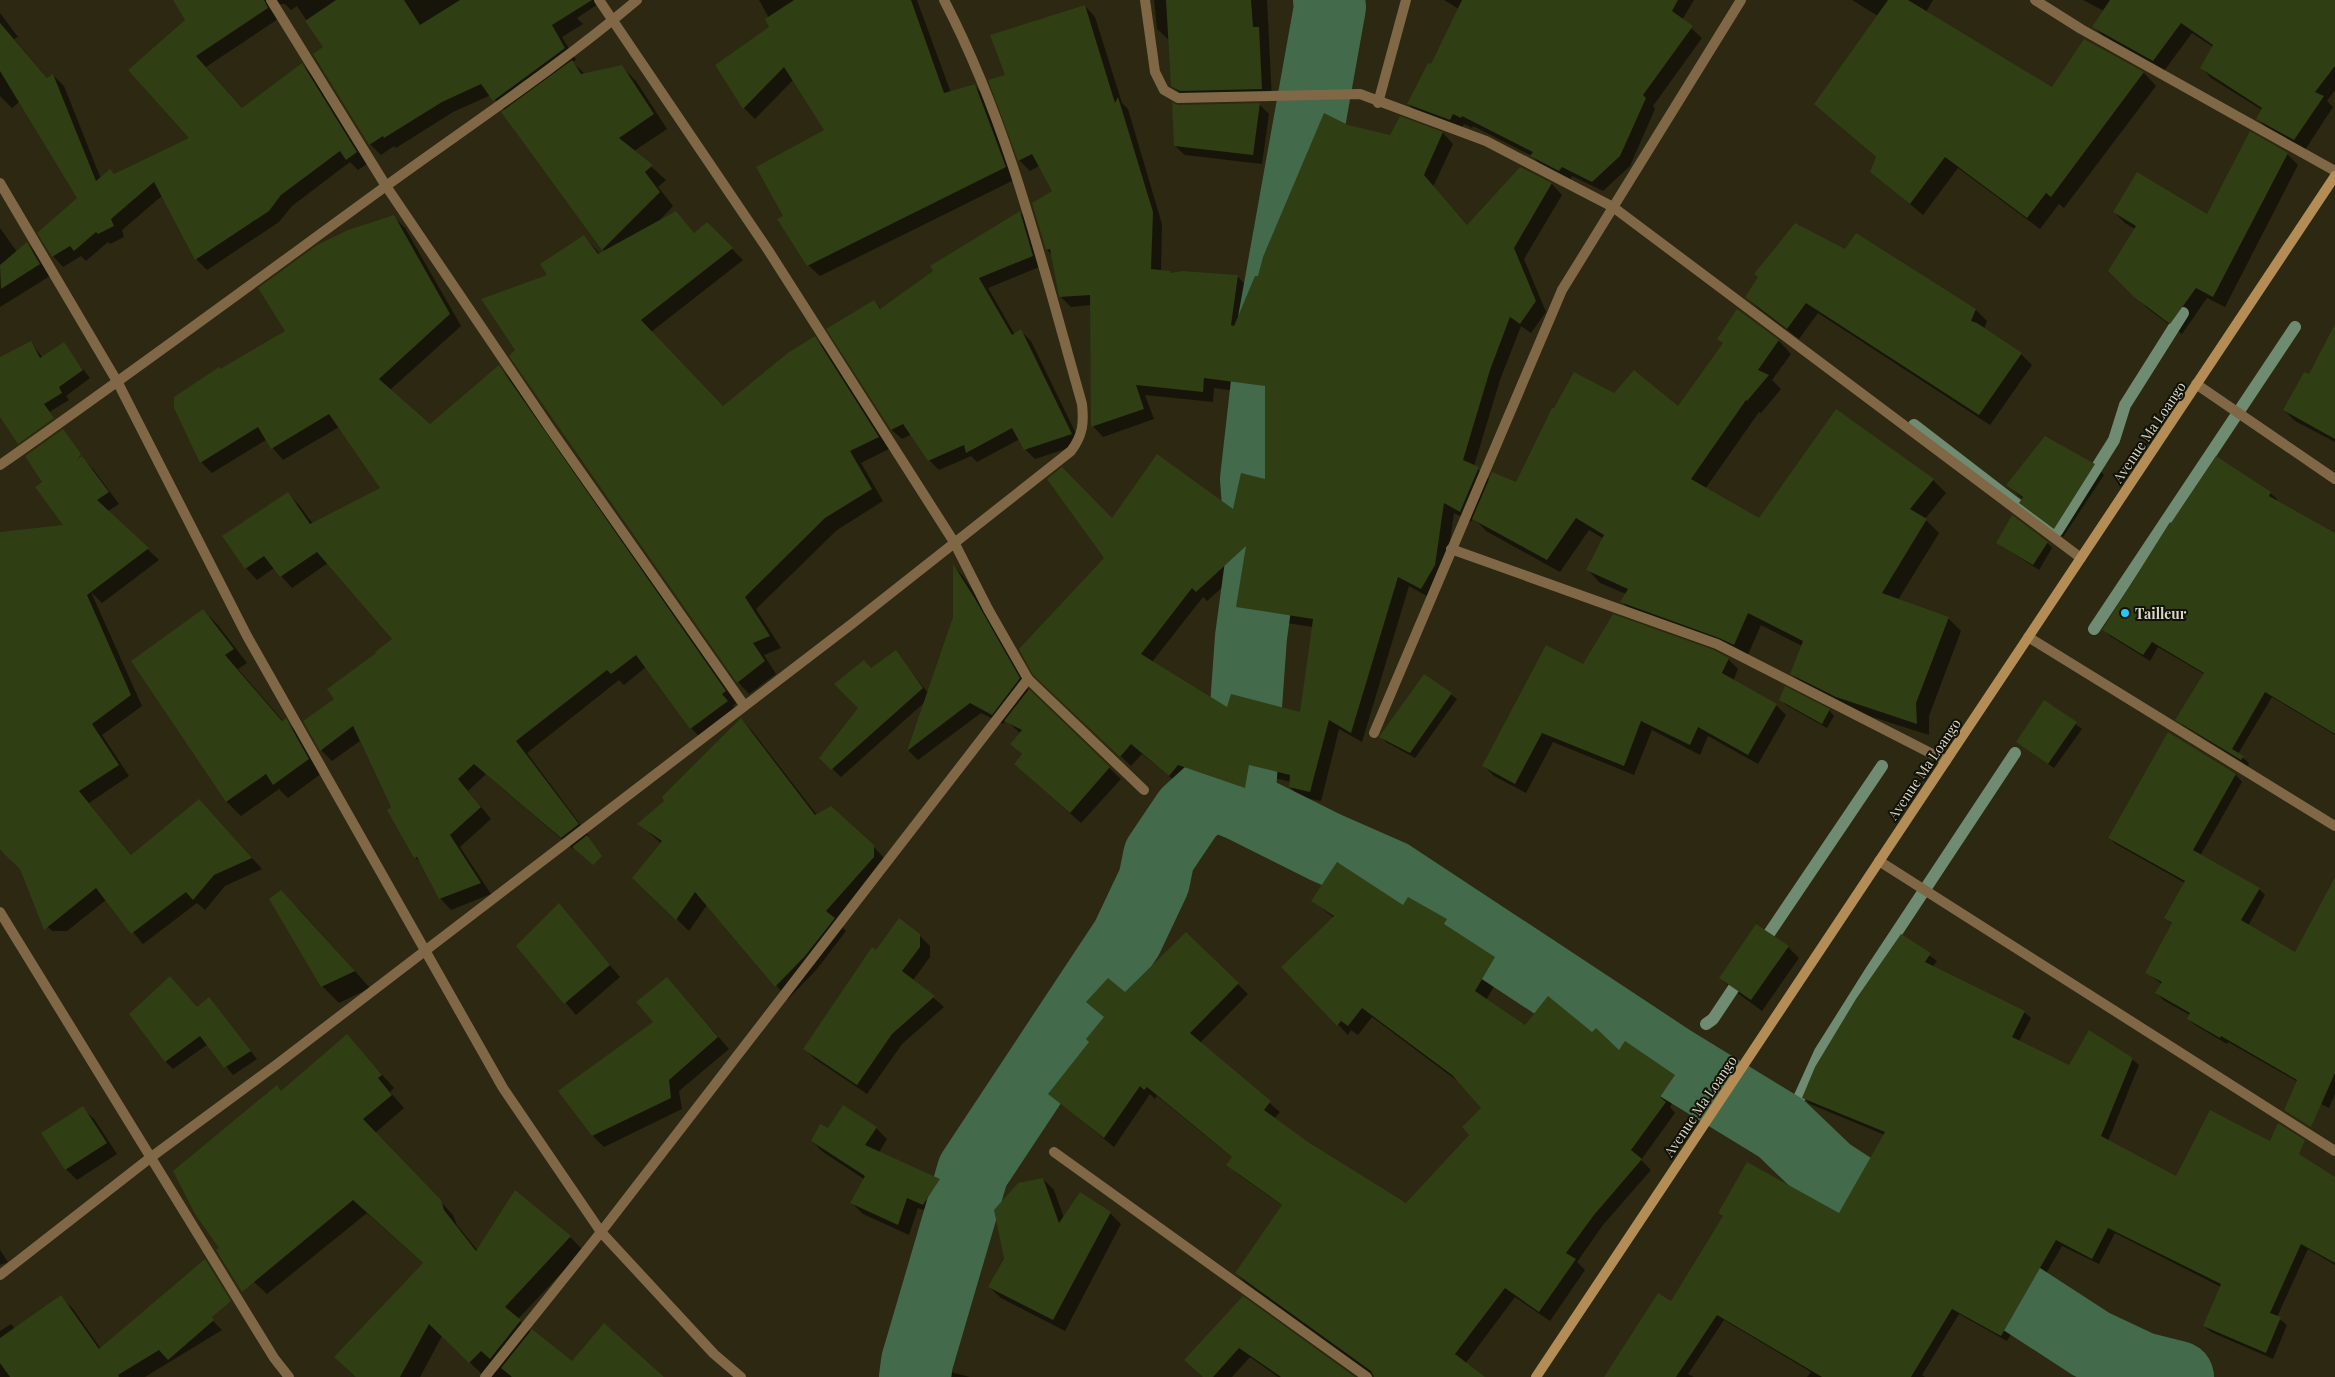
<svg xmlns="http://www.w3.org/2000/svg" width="2335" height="1377" font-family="'Playfair Display',serif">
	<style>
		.shadow { fill: #0007; fill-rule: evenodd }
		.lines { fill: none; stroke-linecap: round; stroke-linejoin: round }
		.stream { stroke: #6f8b71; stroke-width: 12 }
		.river { stroke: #426a4b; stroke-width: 72 }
		.building { fill: #303e14; fill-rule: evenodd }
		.street { stroke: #806847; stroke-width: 10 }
		.secondary { stroke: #b38c56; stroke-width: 10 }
		.poi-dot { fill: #1fc9fd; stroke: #121107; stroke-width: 2 }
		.labels { text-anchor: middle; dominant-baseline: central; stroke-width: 4; stroke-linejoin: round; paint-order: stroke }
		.street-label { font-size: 14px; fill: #d9d7c9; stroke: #121107 }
		.poi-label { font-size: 14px; font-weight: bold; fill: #d9d7c9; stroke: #121107; text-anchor: start }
	</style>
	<rect width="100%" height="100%" fill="#2c2811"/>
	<!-- shadow -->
	<g class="shadow">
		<polygon points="174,0 604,0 577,18 583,24 562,37 576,60 572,62 585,74 622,67 636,81 667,129 634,151 666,180 658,187 673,206 659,221 676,213 695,234 707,224 743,260 651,332 723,408 814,338 826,349 889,449 861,463 883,501 837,530 756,609 781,648 764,655 776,674 749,694 738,682 517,351 549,276 584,236 600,254 605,252 503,113 505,111 491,95 453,112 396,148 394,146 381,155 370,144 324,47 297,6 291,10 285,4 279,4 278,19 206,67 243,109 302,64 312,75 367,164 358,170 350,162 292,206 279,222 207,270 196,259 163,195 122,230 124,237 110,244 108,242 86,261 81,256 63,267 53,256 78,199 20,101 12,108 0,96 0,13 18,37 14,39 48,79 53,75 64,86 101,179 114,175 191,139 187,20"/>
		<polygon points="759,0 917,0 951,93 974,85 986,97 1016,179 820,276 808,265 785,216 826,131 793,80 755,119 744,108 770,27 769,18"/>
		<polygon points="1154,0 1267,0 1272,100 1184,97 1172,85 1169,40 1157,29"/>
		<polygon points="1444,0 1694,0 1682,20 1702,38 1653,106 1655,109 1630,166 1603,191 1572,176 1570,181 1542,166 1532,156 1473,126 1472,128 1464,124 1460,130 1419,114 1408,104 1432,66 1459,9"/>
		<polygon points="1852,0 1933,0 1926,12 2053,89 2085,40 2144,73 2156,86 2064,208 2059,204 2040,229 1958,168 1923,215 1872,172 1877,158 1829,116 1878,16"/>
		<polygon points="2083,0 2335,0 2335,90 2327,101 2333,107 2305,150 2268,129 2258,119 2262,110 2211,78 2201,67 2213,47 2192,33 2164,71 2104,37 2094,27 2104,11"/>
		<path d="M1085,6l10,11 27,86 6,6 34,115 -1,47 11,3 65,2 11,11 -2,12 102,-173 43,11 10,-19 42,15 10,11 -20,43 35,39 53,-58 31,16 10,11 -38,64 22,53 -15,21 -10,-7 -21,54 -26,86 16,14 27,4 97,-89 64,12 46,-63 -5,-5 19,-28 41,30 12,13 -19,26 9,9 -20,24 -2,-1 -54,77 54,31 77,-110 97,70 13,13 -21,26 14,14 -41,67 50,18 13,13 -32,85v19l-79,-25 -46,-24 -13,-13 11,-27 -41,-21 -14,32 -113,-43 -12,-12 4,-8 -26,-11 -12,-13 16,-31 -15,-9 -29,42 -74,-41 -13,-14 -2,5 -17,-9 -9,63 -13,23 -23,-13 -47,156 -23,-13 -18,72 -21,-4 -10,-10 1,-5 -32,-8 -4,23 -66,-23 -9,11 -38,-31 -11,12 -85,-81 60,-127 6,-39 121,-8 33,-31v-85l-52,-7 -1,14 -68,-7 9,24 -51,18 -10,-11 -2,-121 -20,2 -11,-11 -8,-41 -5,-5 7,-58 -15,-26 -9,5 -11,-11 -29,-79 16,-5zM1244,568l-7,39 11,10 65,10 -12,86 -74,-4 -75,-47 51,-65 4,4z"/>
		<polygon points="1259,104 1269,114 1262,164 1185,155 1175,146"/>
		<polygon points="2287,154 2298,165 2225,307 2207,298 2182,334 2147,308 2109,271 2135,229 2125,223 2114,212 2208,215"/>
		<polygon points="1020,212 1029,222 1042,266 988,288 1015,335 1021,331 1031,341 1081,444 1035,459 1025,449 1020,439 977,462 971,456 939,470 929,460 912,434 902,439 892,430 828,329 874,301 881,309"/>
		<polygon points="394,217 405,228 461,326 390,390 430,426 499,367 510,378 736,703 733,706 738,713 702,739 691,728 646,667 624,685 619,680 527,753 589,836 573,849 486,774 468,791 491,819 460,847 491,894 451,910 440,898 422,864 415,857 360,741 332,761 321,750 335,699 394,639 328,563 292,588 274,568 257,580 246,568 288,494 299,505 313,524 382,489 339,427 283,460 266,440 212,473 201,462 220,371 287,331"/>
		<polygon points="0,228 17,252 27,243 37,254 50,276 0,307"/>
		<polygon points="1846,251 1976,310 1987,321 1984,329 2021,354 2032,365 1990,425 1818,313 1799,339 1758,308 1746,297 1759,278"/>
		<polygon points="2335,330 2335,442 2295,421 2284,410 2309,376"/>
		<polygon points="31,343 43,358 63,343 90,378 66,396 69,400 15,433 0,414 0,359"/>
		<polygon points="2045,438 2095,465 2104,475 2063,537 2030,512 2021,503 2023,499 2007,484"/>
		<polygon points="82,458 93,469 119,504 108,511 159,560 102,603 91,592 142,706 102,735 129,776 89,803 132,856 210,812 262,869 225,886 205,910 197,903 143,944 106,900 67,931 52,931 41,920 9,838 0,852 0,533 65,526"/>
		<polygon points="2270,493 2277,499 2276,501 2335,534 2335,735 2272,697 2238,754 2249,763 2248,766 2184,726 2177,720 2204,674 2158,647 2150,661 2110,636 2103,629"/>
		<polygon points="2047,542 2052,548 2039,570 1997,543"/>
		<polygon points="954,567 963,576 985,609 1029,691 1121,779 1081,823 1027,775 1023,755 1011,743 1020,733 1006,720 1003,724 981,713 918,760 908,750 925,702 841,777 821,758 860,708 871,669 896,652 928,693 954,617"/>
		<polygon points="203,610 217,624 247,663 238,669 283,721 285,720 299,734 322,773 288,798 279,789 241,816 227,802 132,661"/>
		<polygon points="1728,659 1738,669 1733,681 1776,705 1786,715 1758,764 1708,736 1700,755 1652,730 1634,775 1553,742 1526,793 1494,776 1484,766 1584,665"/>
		<polygon points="1424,675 1457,699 1415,758 1386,742 1381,737"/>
		<polygon points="1781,700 1829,710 1834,716 1827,728 1786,705"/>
		<polygon points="2044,702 2082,729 2054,768 2017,742"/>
		<polygon points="741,719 753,732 817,815 873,846 885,859 838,923 846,931 817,969 788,999 707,905 689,931 634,878 661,843 639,824 666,801"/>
		<polygon points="2169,733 2236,775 2242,782 2200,856 2259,889 2265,895 2248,926 2295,953 2335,880 2335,1094 2329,1108 2302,1094 2298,1082 2228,1042 2227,1044 2195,1025 2188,1019 2190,1015 2163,1000 2157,993 2162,984 2147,973 2172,924 2165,918 2185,883 2116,844 2109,838"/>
		<polygon points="1408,898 1447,920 1457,930 1455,933 1495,958 1505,968 1486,1000 1525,1027 1593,1033 1619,1052 1625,1043 1674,1076 1684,1086 1670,1107 1675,1113 1641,1160 1651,1170 1603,1225 1577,1262 1585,1270 1550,1321 1515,1297 1465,1364 1471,1377 1374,1377 1246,1283 1236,1273 1283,1206 1238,1174 1228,1165 1233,1158 1157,1096 1155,1099 1150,1094 1114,1147 1050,1094 1091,1042 1105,1018 1088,1002 1125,994 1186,933 1248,994 1200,1043 1280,1112 1274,1119 1308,1143 1406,1205 1471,1135 1483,1108 1460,1083 1372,1017 1358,1035 1351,1030 1348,1035 1283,967 1334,918 1313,901 1403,907"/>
		<polygon points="271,900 298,908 370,988 339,1003 322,986"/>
		<polygon points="559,905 620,977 576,1015 518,947"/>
		<polygon points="919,935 930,946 930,957 913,980 944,1007 902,1044 867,1094 815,1059 805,1049 876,952"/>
		<polygon points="1901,935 1937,961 1932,967 2024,1012 2031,1018 2019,1041 2070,1066 2132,1059 2139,1065 2108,1141 2176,1178 2335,1178 2335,1265 2308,1249 2277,1317 2287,1325 2273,1359 2211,1332 2204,1326 2221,1287 2115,1233 2099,1264 2062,1246 2007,1341 1959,1314 1922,1375 1925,1377 1807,1377 1811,1372 1724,1320 1688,1374 1694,1377 1610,1377 1672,1303 1724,1217 1720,1213 1839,1215 1885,1135 1810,1104 1804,1098"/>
		<polygon points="1788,947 1799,958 1762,1011 1732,989 1720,978"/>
		<polygon points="667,978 729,1049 679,1091 682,1109 604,1147 593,1136 560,1092 655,1022"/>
		<polygon points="209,999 257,1059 233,1075 208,1044 173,1069 165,1061 198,1008"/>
		<polygon points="347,1036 394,1088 390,1092 404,1108 375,1133 453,1215 457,1225 478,1251 570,1237 583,1250 518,1319 531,1332 572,1363 652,1377 485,1377 442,1336 420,1377 357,1377 424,1264 367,1213 267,1294 241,1270 282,1092"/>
		<polygon points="82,1108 94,1119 117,1154 77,1180 66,1169"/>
		<polygon points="876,1128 887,1139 879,1152 939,1180 950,1191 935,1215 918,1208 909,1235 863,1214 852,1203 864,1179 823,1152 812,1141 829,1129"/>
		<polygon points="1043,1179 1054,1190 1064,1218 1110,1213 1121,1224 1065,1331 1001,1298 989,1287"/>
		<polygon points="0,1250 8,1262 0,1265"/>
		<polygon points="177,1285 222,1330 145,1377 0,1377 0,1331 11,1324 15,1329 61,1297 73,1309 101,1349"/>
		<polygon points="1243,1298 1353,1377 1278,1377 1250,1357 1232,1377 1204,1377"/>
		<polygon points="947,1371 970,1377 945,1377"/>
	</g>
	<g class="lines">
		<!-- stream -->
		<g class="stream">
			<polyline points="1914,425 2023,509 2057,531 2114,440 2125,405 2183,313"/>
			<polyline points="2094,629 2295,327"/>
			<polyline points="1760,947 1882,766"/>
			<polyline points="1706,1024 1713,1019 1743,974"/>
			<polyline points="1790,1118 1820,1052 1871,971 2015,753"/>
		</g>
		<!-- river -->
		<g class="river">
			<polyline points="1239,804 1325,847 1391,876 1673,1062 1781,1128 1828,1173 2091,1344 2142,1368 2178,1377"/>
			<polyline points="915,1377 917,1362 973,1171 1127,938 1154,881 1159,856 1188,813 1210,793 1239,804 1251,637 1262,556 1256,479 1274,320 1330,7 1329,0"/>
		</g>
	</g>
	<!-- building -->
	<g class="building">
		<polygon points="173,0 264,0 268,8 196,56 242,108 302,63 357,152 346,160 340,151 281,195 269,211 195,260 154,182 111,219 114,226 98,234 96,232 74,251 70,246 52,257 37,233 77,198 0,71 0,23 47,78 53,74 96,181 110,169 114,174 189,138 128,70 185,20"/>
		<polygon points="336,0 404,0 420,25 460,0 592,0 552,25 565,48 493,101 481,84 442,102 384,138 383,136 369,145 313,54 323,47 305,21"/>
		<polygon points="794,0 911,0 944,93 975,84 1006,167 807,266 777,219 783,216 756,167 824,130 784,67 743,109 715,65 769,27 765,19"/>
		<polygon points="1166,0 1251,0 1253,27 1259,27 1262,89 1180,91 1171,86"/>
		<polygon points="1462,0 1678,0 1672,11 1693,26 1643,95 1646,98 1620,156 1592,182 1562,167 1559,171 1530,156 1533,152 1462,116 1461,118 1453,114 1450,120 1407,104 1428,63 1431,64"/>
		<polygon points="1888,0 1908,0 2052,87 2084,39 2144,72 2051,197 2046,193 2027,218 1945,157 1910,204 1870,172 1876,157 1814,104"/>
		<polygon points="2110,0 2335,0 2335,66 2315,92 2324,96 2294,140 2256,119 2262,108 2200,68 2213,45 2181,23 2153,61 2092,27"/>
		<path d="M1085,5l30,98 3,-6 35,115 -2,57 19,2 1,2 11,-2 56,4 -7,50 3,1 21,-50h3l5,-19 61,-144 24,12 42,10 10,-19 43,16 -19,43 43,50 53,-58 32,16 -38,65 22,53 -16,23 -10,-7 -20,53 -27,90 16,7 -19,45 -16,-9 -9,62 -14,24 -23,-12 -47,156 -22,-13 -19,72 -21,-5 1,-12 -41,-10 -4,23 -67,-23 -9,11 -38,-32 -11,13 -87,-82 -14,-26 85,-91 -57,-79 15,-12 50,51 45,-64 76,55 8,-36 24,6v-93l-61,-8 -1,14 -67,-7 8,24 -53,18 -1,-132 -31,2 -9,-48 -4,1 -14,-47 20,-12 -20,-37 -14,7 -30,-81 17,-5 -15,-40zM1246,546l-10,61 77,12 -13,93 -69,-18 -4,13 -86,-53 51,-66 4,4z"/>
		<polygon points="572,60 581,74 622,65 654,114 619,138 653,165 645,172 660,192 602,250 501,112"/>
		<polygon points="1172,102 1178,105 1260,103 1253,155 1174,146"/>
		<polygon points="2250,131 2288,153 2213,297 2196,288 2170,324 2134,297 2108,271 2136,226 2113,212 2137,172 2207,214"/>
		<polygon points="676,211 694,233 707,222 733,248 641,320 723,406 789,352 815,336 879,437 850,451 872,489 825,518 745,597 770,636 753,643 765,661 737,683 509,356 515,350 481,299 547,275 540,264 584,235 598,254"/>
		<polygon points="1020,211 1033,256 979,278 1012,335 1021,329 1072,434 1024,450 1012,428 966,453 964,445 928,461 903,424 891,430 826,329 874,300 880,309 933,271 930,266"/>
		<polygon points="394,215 450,314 379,379 430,424 499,365 726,691 722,694 728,701 690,729 636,655 611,674 607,670 516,741 579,824 561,838 474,764 458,779 481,807 450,835 481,883 439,899 417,857 414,858 387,810 391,807 353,726 320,751 303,721 334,699 327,689 376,653 375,652 392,639 317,552 280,577 264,556 245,569 222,536 288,492 310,524 380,488 329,414 271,449 258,427 200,463 174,408 174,397 219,367 220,369 285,331 258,288 317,245 348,230"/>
		<polygon points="1795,223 1845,249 1856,233 1976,309 1971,321 1977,323 2022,353 1979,415 1806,303 1787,329 1745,297 1758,277 1754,274"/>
		<polygon points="27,242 40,264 1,289 0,265"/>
		<polygon points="1737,309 1779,340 1758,370 1769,375 1747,401 1746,400 1691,479 1759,518 1836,409 1934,479 1910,509 1927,519 1882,593 1949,617 1916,703 1917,724 1836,697 1790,674 1803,641 1748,613 1734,645 1719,638 1620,602 1628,589 1586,570 1604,535 1576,518 1547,560 1472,519 1492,472 1516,482 1552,408 1554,408 1574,372 1614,393 1634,370 1678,406 1723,343 1717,339"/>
		<polygon points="2335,324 2335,439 2283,410 2304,372 2309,374"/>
		<polygon points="31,341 40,358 64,342 83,370 59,387 62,393 44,404 54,418 18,444 0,417 0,357"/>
		<polygon points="63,429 81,454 77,460 82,456 109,492 97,500 149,548 87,595 131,695 92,724 119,765 79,791 131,855 199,799 252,858 214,875 193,900 186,892 131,934 96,888 44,930 20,869 0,850 0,532 63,525 35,487 42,482 25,456"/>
		<polygon points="2045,436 2095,464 2054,529 2019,503 2023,497 2006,485"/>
		<polygon points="2216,456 2271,492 2269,496 2335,533 2335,734 2265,692 2232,749 2244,756 2241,760 2175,720 2204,673 2152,642 2143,655 2102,630 2170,522 2171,523"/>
		<polygon points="2012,515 2048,542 2033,565 1996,543"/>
		<polygon points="953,564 974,597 1020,678 992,715 970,703 907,751 953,617"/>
		<polygon points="203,609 234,649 225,655 282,721 286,718 309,759 273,785 266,774 226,802 131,661"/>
		<polygon points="1613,614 1714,650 1729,658 1722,673 1777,704 1748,755 1698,727 1690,745 1641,721 1624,766 1542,733 1515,784 1482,766 1546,645 1583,664"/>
		<polygon points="896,650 923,688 831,770 819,758 858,708 834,684 864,660 871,668"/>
		<polygon points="1424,674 1452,693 1410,753 1379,737"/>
		<polygon points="1785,686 1830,709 1822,724 1779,700"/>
		<polygon points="1029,689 1110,767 1070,813 1014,764 1022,754 1010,744 1022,730 1004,721"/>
		<polygon points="2044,700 2077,722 2048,764 2016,742"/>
		<polygon points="741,718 815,815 831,806 874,845 874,857 826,911 835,918 805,956 775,987 695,892 676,920 632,878 662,841 637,824 664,801 662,797"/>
		<polygon points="2168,732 2236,774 2193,850 2260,888 2241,920 2295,952 2335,877 2335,1073 2311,1127 2284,1110 2297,1080 2221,1036 2220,1038 2187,1019 2190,1013 2155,993 2162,982 2145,973 2172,923 2164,918 2185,881 2108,838"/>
		<polygon points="587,835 602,856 593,865 572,847"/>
		<polygon points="1337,862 1403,905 1408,897 1447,919 1444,924 1495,957 1475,991 1525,1025 1548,996 1592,1032 1596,1028 1619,1050 1625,1041 1675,1075 1660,1097 1666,1102 1631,1150 1642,1159 1594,1215 1566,1253 1576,1259 1539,1312 1505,1288 1455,1354 1485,1377 1374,1377 1371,1371 1235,1273 1282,1205 1226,1165 1232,1157 1147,1087 1144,1090 1140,1086 1104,1138 1048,1094 1089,1042 1086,1039 1104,1017 1086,1002 1108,978 1125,992 1186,932 1239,983 1190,1033 1271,1101 1264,1110 1308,1142 1406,1203 1469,1135 1462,1127 1481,1108 1452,1075 1362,1008 1348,1026 1341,1021 1337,1026 1281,967 1334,916 1311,901"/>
		<polygon points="281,890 355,971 321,987 269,899"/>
		<polygon points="559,903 610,965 564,1004 516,946"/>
		<polygon points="899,918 920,934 920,947 902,971 935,996 892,1034 857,1085 803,1049 872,947 876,950"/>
		<polygon points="1756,924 1789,946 1751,1000 1719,978"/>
		<polygon points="1901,934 1931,953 1925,962 2025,1011 2012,1037 2069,1065 2089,1030 2133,1058 2101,1136 2176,1176 2210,1110 2270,1141 2278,1123 2305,1140 2299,1154 2335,1177 2335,1263 2301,1244 2270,1313 2281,1317 2266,1353 2203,1326 2221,1284 2108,1228 2092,1259 2056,1240 2001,1336 1952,1309 1911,1377 1822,1377 1717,1315 1676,1377 1604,1377 1658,1293 1671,1301 1723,1216 1718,1213 1747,1162 1839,1213 1885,1132 1802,1098 1815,1067 1856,999"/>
		<polygon points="170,976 197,1007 209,997 251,1051 224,1068 200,1036 165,1062 129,1014"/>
		<polygon points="667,977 718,1037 669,1080 671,1098 592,1136 558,1091 653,1022 636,1002"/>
		<polygon points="347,1034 382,1075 378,1078 392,1095 363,1119 441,1200 444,1210 476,1251 515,1190 571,1236 505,1307 521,1320 490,1359 481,1351 469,1363 429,1324 400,1377 356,1377 334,1357 423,1263 353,1200 242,1292 216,1250 219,1248 195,1214 173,1171 277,1085 281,1091"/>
		<polygon points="843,1105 877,1127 865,1145 940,1179 923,1205 907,1198 898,1225 850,1203 865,1176 811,1141 820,1124 828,1128"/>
		<polygon points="83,1106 107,1143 65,1170 41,1133"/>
		<polygon points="1043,1178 1059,1223 1080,1192 1111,1212 1053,1320 988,1287 1004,1258 994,1210 1018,1183"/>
		<polygon points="205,1259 231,1301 212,1317 214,1320 168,1360 159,1350 118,1375 119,1377 10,1377 0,1363 0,1338 61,1295 99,1349"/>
		<polygon points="1243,1296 1355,1377 1281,1377 1239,1348 1213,1377 1203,1377 1184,1360"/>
		<polygon points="604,1323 664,1377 512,1377 501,1368 532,1329 572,1361"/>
	</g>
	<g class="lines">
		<!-- street -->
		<g class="street">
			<polyline points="271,0 386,186 549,427 744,705"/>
			<polyline points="599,0 768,250 954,542 988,609 1028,679 1144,790"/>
			<polyline points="1145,0 1155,72 1164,90 1178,98 1360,94 1486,141 1613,207 2081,558"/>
			<polyline points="2035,0 2081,29 2335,171"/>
			<polyline points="1378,103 1406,0"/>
			<polyline points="0,183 118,383 247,636 503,1088 601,1232 714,1354 741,1377"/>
			<polyline points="2196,384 2335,479"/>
			<path d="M0,465c130,-91 257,-185 386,-279 84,-61 172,-119 251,-186"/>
			<polyline points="1451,549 1717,644 1946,761"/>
			<polyline points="2028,637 2335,826"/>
			<polyline points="1374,733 1562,290 1741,0"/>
			<polyline points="1879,861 2335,1151"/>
			<polyline points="0,912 274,1358 289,1377"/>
			<polyline points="1054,1152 1367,1377"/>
			<path d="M0,1275l150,-117 126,-93 577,-442 218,-172c12,-16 13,-28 11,-47 -39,-137 -72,-277 -138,-404"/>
			<polyline points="485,1377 601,1232 1028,679"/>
		</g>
		<!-- secondary -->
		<polyline class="secondary" points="1536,1377 2335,176"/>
	</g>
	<!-- markers -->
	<circle class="poi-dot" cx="2125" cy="613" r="5"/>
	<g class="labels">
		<!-- street labels -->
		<g class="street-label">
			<text transform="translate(2149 432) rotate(-56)">Avenue Ma Loango</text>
			<text transform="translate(1924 769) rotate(-56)">Avenue Ma Loango</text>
			<text transform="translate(1700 1106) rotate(-56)">Avenue Ma Loango</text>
		</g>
		<!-- poi labels -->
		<g class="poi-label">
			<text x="2135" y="613">Tailleur</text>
		</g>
	</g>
</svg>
